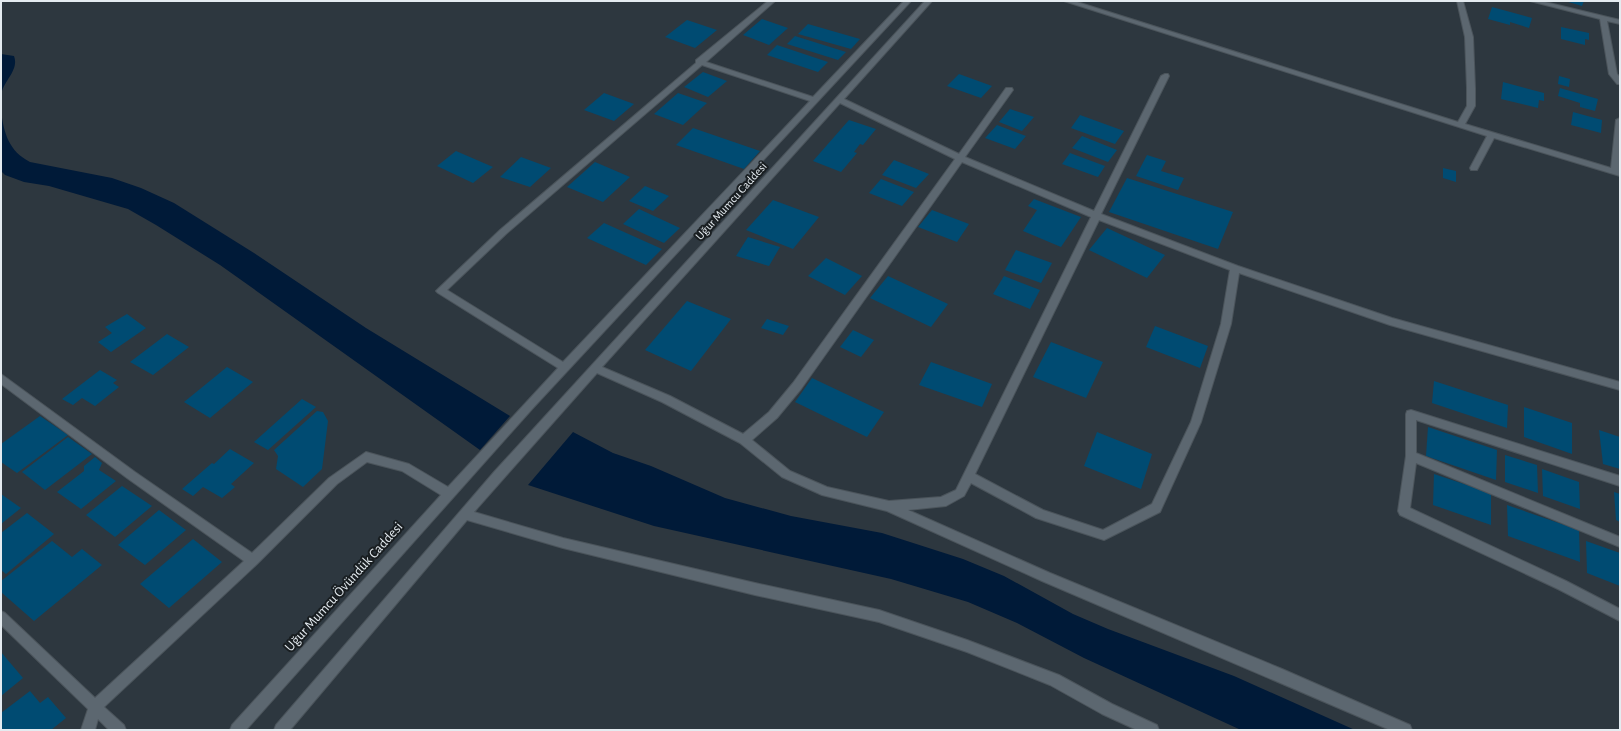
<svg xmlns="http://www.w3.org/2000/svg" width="1621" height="731" font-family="'Alegreya Sans',sans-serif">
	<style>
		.water { fill: #001a38 }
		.building { fill: #004b72 }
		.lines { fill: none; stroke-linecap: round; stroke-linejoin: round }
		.minor-casing { stroke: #4b545b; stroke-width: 2 }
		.minor { fill: #5c6770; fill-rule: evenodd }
		.labels { text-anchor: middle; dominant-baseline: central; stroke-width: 4; stroke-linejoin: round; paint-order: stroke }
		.street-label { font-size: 12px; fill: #e4ebf0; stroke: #191e21 }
		.near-street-label { font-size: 14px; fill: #e4ebf0; stroke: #191e21 }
	</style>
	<rect width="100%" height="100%" fill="#2d373f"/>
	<!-- water -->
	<g class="water">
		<path d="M1,54l13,2c5,13 -8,23 -12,35 -1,5 -1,11 -1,16z"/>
		<path d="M1,111c3,23 8,40 29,51l82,16 29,10 33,15 80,50 112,75 144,88 -30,34 -260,-185 -64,-40 -28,-16 -79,-23 -25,-4 -19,-7 -4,-4z"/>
		<polygon points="573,432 613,453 651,466 725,498 791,516 882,533 963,559 1004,576 1073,614 1108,629 1234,676 1355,730 1241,730 1084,658 1017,623 968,602 891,579 654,526 528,485"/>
	</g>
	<!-- building -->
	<g class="building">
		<polygon points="1565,1 1584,1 1582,6"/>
		<polygon points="1492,7 1532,18 1529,28 1510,22 1510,25 1488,19"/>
		<polygon points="762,19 788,28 769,45 743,35"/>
		<polygon points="687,20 717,30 695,48 665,37"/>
		<polygon points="808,24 860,39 851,49 798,34"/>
		<polygon points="1561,27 1589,33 1589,40 1585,39 1585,45 1561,39"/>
		<polygon points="795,36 846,52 838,60 787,44"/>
		<polygon points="777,45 828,62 818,72 767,55"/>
		<polygon points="703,72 727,81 708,97 684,87"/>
		<polygon points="959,74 992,86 981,98 947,86"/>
		<polygon points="1559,76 1570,79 1569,87 1558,84"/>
		<polygon points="1503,82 1544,93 1544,101 1539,100 1538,108 1501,99"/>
		<polygon points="1560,88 1598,99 1595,111 1580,107 1580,103 1558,96"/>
		<polygon points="604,93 634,104 614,121 584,110"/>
		<polygon points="678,93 707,103 683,125 654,114"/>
		<polygon points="1010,109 1034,117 1022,131 999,122"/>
		<polygon points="1573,112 1602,120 1601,133 1571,125"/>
		<polygon points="1080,115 1124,131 1115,144 1071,128"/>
		<polygon points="849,120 876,129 863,145 860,144 854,152 857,153 841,172 813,161"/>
		<polygon points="997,125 1026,136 1015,149 985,138"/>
		<polygon points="693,128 760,151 744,169 676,145"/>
		<polygon points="1082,136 1117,150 1108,162 1072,148"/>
		<polygon points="456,151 493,167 473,183 437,166"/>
		<polygon points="1070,153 1105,166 1098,177 1062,164"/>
		<polygon points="1147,155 1166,161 1161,171 1184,178 1178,190 1136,176"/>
		<polygon points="521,157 551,168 530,187 500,177"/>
		<polygon points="894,160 929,174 916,188 882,175"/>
		<polygon points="595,162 630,177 603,202 567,187"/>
		<polygon points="1443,168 1456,171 1456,182 1443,178"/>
		<polygon points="1127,178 1233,212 1218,249 1109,212"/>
		<polygon points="881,179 914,192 902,206 869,193"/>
		<polygon points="645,186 669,196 653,211 629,201"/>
		<polygon points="1034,199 1081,217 1061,247 1023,231 1037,210 1028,206"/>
		<polygon points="773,200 819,217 793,249 746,230"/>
		<polygon points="639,209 680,228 664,243 623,224"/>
		<polygon points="932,210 969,224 957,242 918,227"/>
		<polygon points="604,223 662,249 646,265 587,238"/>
		<polygon points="1107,228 1165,255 1147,278 1089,250"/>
		<polygon points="748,237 780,247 769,266 736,256"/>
		<polygon points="1016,250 1052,263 1041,283 1005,270"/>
		<polygon points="826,258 862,276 845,295 808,276"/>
		<polygon points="888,276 948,304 931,327 870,298"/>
		<polygon points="1004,276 1040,290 1030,309 993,294"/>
		<polygon points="687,301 731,319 691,371 645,350"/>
		<polygon points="127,314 146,328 111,352 98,342 112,333 105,327"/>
		<polygon points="767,319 789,326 783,335 761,328"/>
		<polygon points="1155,326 1208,346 1200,368 1146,347"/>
		<polygon points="853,330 874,340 861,357 840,347"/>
		<polygon points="167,334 189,347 153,375 130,362"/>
		<polygon points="1051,342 1103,362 1086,398 1033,377"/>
		<polygon points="931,362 992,384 982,407 919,385"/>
		<polygon points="227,367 253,382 210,418 184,402"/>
		<polygon points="100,370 117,380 113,383 119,387 95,406 82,398 73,405 62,399"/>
		<polygon points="812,378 884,412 867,437 795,402"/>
		<polygon points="1434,381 1508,405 1507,428 1432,403"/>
		<polygon points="302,399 316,407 268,450 254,442"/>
		<polygon points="1524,407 1572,423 1572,454 1524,437"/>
		<polygon points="317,411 323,412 328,421 322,469 303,487 276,469 278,456 274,450"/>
		<polygon points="40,416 68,435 17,473 1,462 1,444"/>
		<polygon points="1428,427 1497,450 1496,480 1426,456"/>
		<polygon points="1599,430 1620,437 1620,469 1603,464"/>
		<polygon points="1097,432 1152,454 1141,489 1084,466"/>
		<polygon points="68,437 92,454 45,490 22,472"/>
		<polygon points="230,449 254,463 231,484 235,487 222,498 203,487 193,496 182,489 212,463 214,464"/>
		<polygon points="1505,455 1537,465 1538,493 1505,482"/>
		<polygon points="95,457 102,463 99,470 116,481 81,509 57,492 84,471 84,466"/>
		<polygon points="1542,469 1579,482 1580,509 1543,496"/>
		<polygon points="1434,474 1491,493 1491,525 1433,505"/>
		<polygon points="122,486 152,506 115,537 86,515"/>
		<polygon points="1614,492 1620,494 1620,522 1616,520"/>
		<polygon points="1,494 21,508 1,524"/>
		<polygon points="1507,505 1579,530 1580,562 1508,536"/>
		<polygon points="159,510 186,530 145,565 118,545"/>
		<polygon points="27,513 54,534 6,574 1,570 1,533"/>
		<polygon points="193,539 222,562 169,608 140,584"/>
		<polygon points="52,541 72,557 82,549 102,565 34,621 1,592 1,581"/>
		<polygon points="1586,541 1620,553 1620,586 1587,573"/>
		<polygon points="1,652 23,678 1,696"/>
		<polygon points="30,691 40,703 48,697 66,718 51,730 1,730 1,713"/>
	</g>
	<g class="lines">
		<!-- minor casing -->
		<g class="minor-casing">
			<g id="minor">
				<path d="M768,1h7l-69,61 107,35 91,-96h7l-378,407 -287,322h-16l2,-5 209,-230 -39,-24 -35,-9 -30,22 -80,80 -153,143 20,18 2,5h-17l-11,-11 -3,11h-14l7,-21 -87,-84v-14l4,2 90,85 149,-137 -117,-83 -126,-94v-10l134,98 117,81 77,-75 37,-26 43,12 39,23 110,-119 -120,-75 -2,-2 2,-2 62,-59 196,-167v-3zM702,65l108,36 -247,261 -116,-72 59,-56z"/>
				<path d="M925,1h7l-88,98 115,55 47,-66h6l1,2 -48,67 129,54 67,-135 4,-2h3l1,2 -68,138 137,52 154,52 228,64v8l-230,-65 -151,-52 -8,51 -30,98 -41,90 -56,28 -68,-22 -65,-35 -7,13 -18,10 -38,4 142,63 232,96 128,56 2,5h-22l-348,-149 -155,-70 -65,-16 -40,-18 -42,-34 -78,-41 -65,-29 -123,139 89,26 192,45 124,27 88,30 92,35 53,29 45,21 2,5h-22l-35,-16 -52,-29 -83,-33 -88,-30 -124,-27 -192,-47 -96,-28 -177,210h-16l2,-5 218,-253zM840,103l115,56 -162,224 -24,29 -26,22 -73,-38 -68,-29zM962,162l129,55 -135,273 -15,7 -52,4 -62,-14 -37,-16 -38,-31 25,-22 24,-29zM1099,220l131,50 -9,54 -30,98 -39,82 -49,26 -60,-20 -68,-36z"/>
				<polygon points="1064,1 1074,1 1458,122 1467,106 1467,88 1465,37 1457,1 1463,1 1473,37 1475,88 1475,106 1465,124 1611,168 1616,120 1620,118 1620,176 1494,138 1477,170 1471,170 1470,168 1487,136"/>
				<polygon points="1530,1 1541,1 1620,20 1620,24 1607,21 1617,74 1620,77 1620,84 1617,84 1609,74 1600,19"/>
				<polygon points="1411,410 1620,476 1620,486 1416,420 1416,453 1620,537 1620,547 1416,463 1410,508 1566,581 1620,609 1620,621 1558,589 1400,515 1398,511 1406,456 1406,414 1407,411"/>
			</g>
		</g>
		<!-- minor -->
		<use href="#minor" class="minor"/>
	</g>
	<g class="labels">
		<!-- street labels -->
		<g class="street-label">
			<text transform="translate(731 201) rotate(-48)">Uğur Mumcu Caddesi</text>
		</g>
		<!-- near-street labels -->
		<g class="near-street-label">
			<text transform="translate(344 587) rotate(-48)">Uğur Mumcu Övündük Caddesi</text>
		</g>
	</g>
	<!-- border -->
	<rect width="1621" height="731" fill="none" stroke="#e4ebf0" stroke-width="4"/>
</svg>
